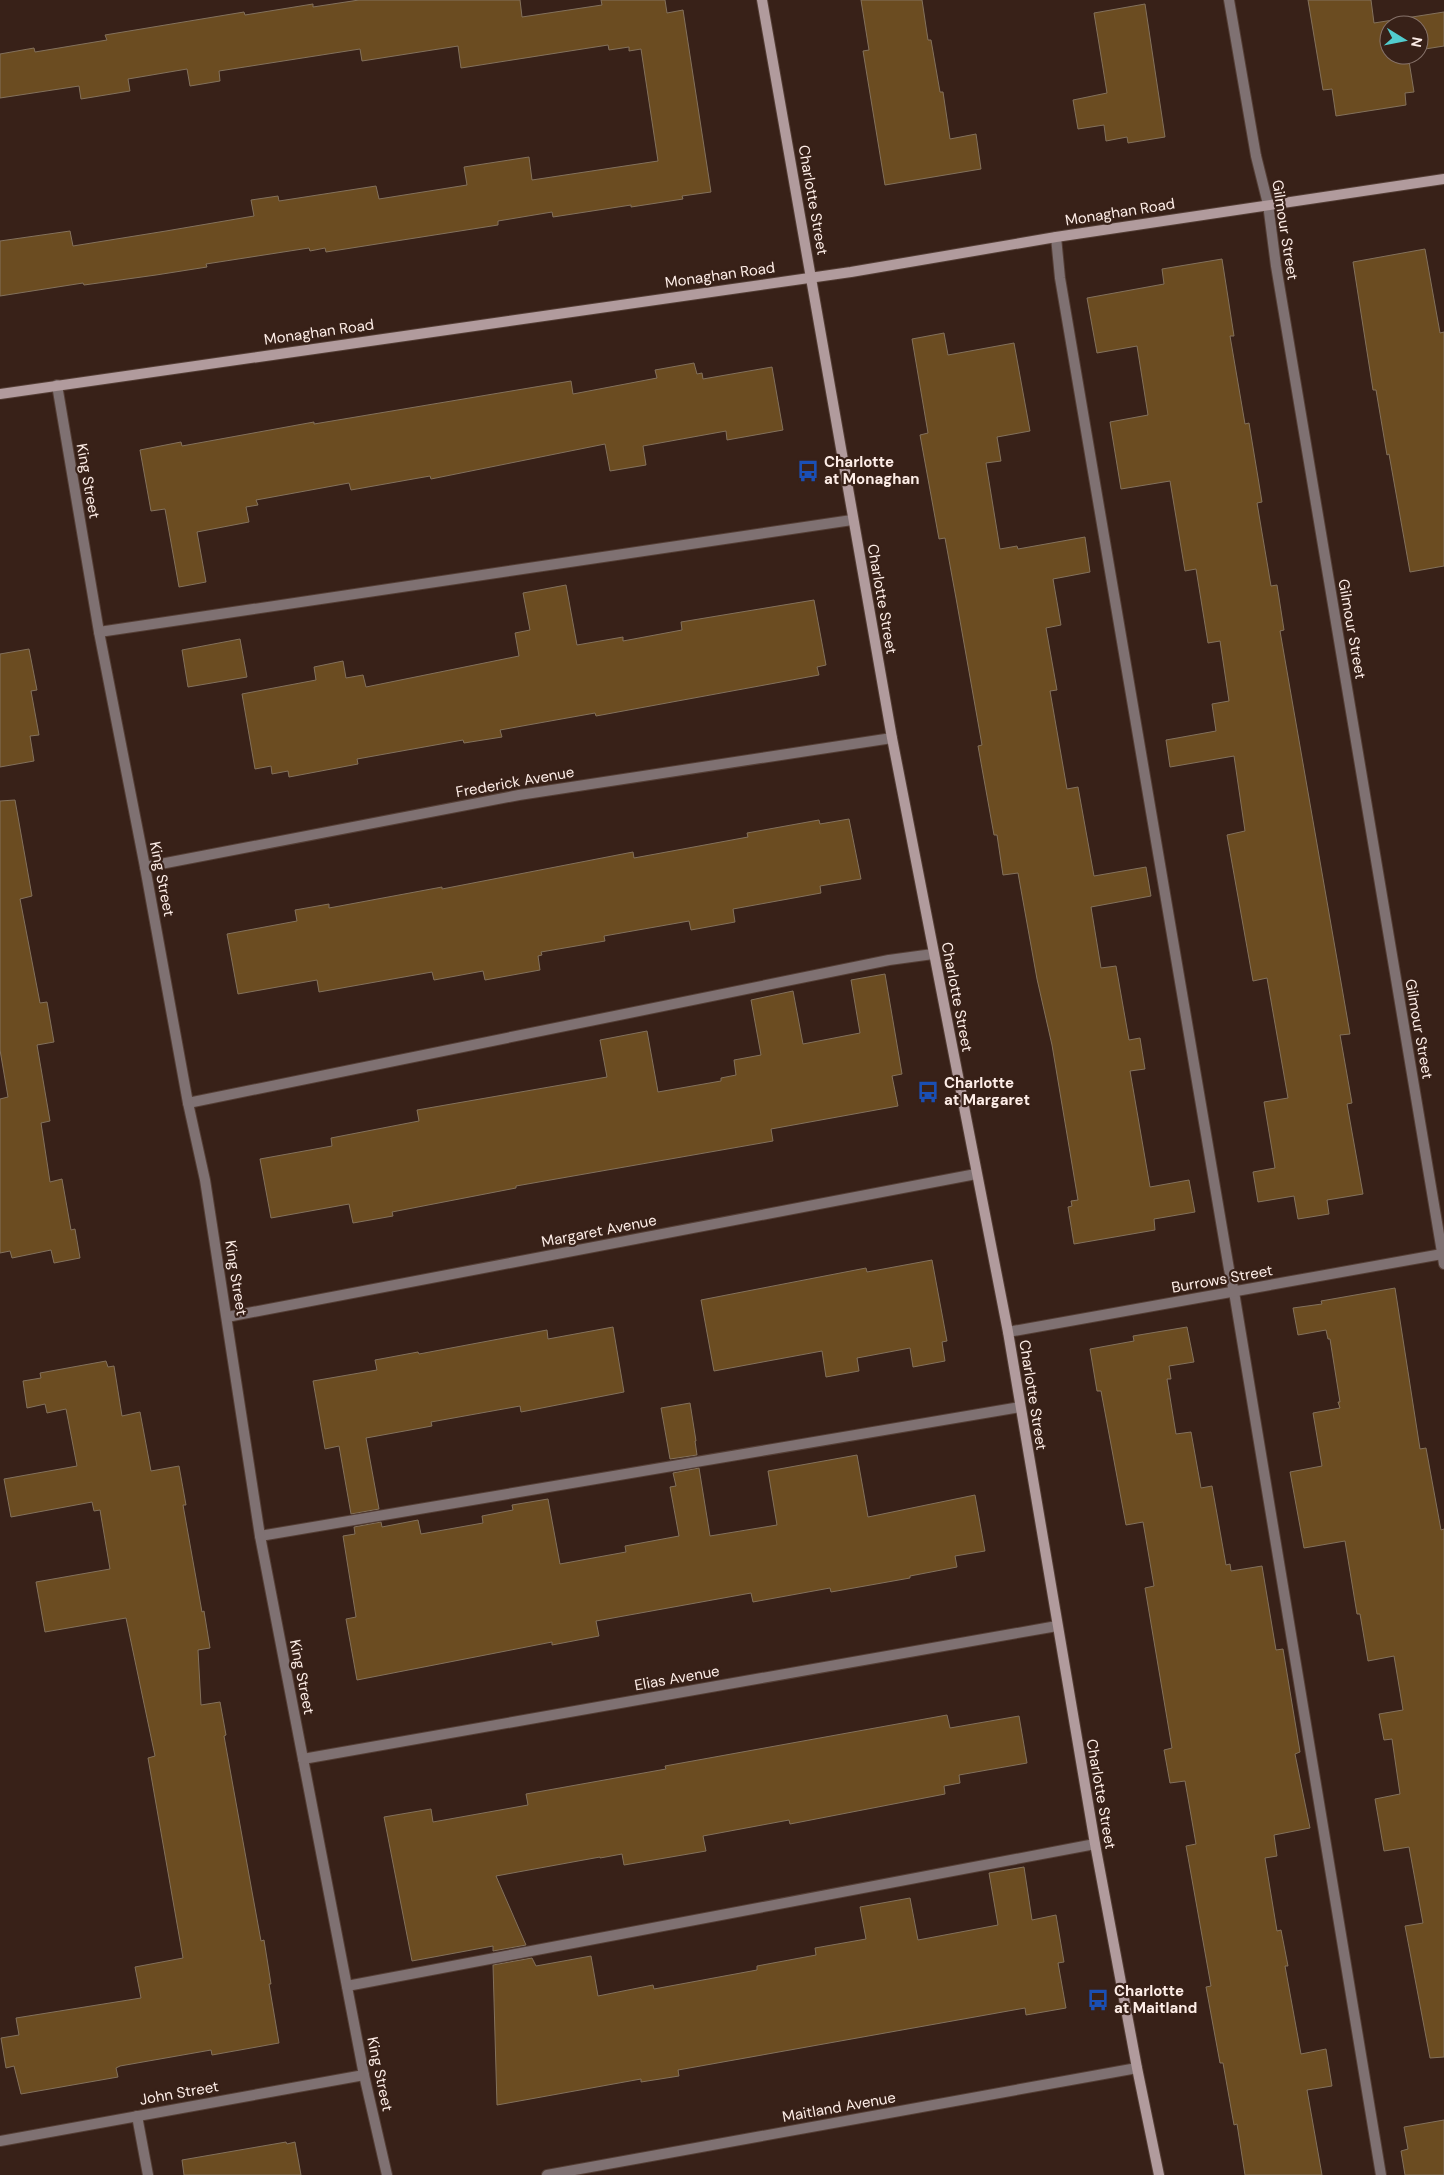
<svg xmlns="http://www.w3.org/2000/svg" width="1444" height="2175" font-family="'DM Sans',sans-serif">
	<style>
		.building { fill: #6b4c21; stroke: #83715c }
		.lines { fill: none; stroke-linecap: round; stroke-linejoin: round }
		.lane-casing { stroke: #543e35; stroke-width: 12 }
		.street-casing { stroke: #543e35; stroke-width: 12 }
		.secondary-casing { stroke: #543e35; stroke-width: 12 }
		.lane { stroke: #7f7172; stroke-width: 10 }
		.street { stroke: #7f7172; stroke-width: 10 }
		.secondary { stroke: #b19b9d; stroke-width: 10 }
		.labels { text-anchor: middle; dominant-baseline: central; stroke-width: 4.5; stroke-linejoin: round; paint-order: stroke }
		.street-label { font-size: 15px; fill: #fdede7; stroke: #382118 }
		.poi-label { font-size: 15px; font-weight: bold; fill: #fdede7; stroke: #382118; text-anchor: start }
	</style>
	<rect width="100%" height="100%" fill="#382118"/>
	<!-- building -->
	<g class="building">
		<polygon points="359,0 520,0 522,17 602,5 601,0 665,0 667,13 683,10 711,192 682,196 683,199 631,207 631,205 553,217 552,212 498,221 498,225 326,252 325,248 310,251 309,248 206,264 207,267 156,275 84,285 83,283 0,296 0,241 70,231 73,246 166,231 254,216 251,200 278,196 279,201 376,186 379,199 467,185 464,167 529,157 532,180 658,161 641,49 629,51 629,47 609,50 608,45 461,68 458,46 362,61 360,49 219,71 220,81 190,86 187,69 128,79 130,91 81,99 79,86 0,98 0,54 34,48 35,52 107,40 105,35 244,12 245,15 313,4 313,7"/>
		<polygon points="861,0 922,0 928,40 931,40 940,92 943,92 950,139 976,134 981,169 885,185 863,51 869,50"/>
		<polygon points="1308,0 1371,0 1374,23 1444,12 1444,46 1419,50 1419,25 1389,25 1389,55 1408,55 1414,92 1405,93 1406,105 1336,116 1332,89 1323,90"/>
		<polygon points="1145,4 1165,137 1128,143 1127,137 1106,141 1104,125 1078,129 1073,100 1107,93 1094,13"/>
		<polygon points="1425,249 1440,333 1444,332 1444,566 1410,572 1389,454 1387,455 1376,390 1373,390 1353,262"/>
		<polygon points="1222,259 1234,336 1230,336 1245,424 1249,423 1262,502 1257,503 1271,586 1277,585 1284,630 1280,631 1350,1034 1340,1035 1352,1103 1347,1104 1363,1194 1327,1200 1329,1214 1298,1219 1294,1196 1258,1202 1253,1172 1275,1168 1264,1102 1288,1098 1267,978 1253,981 1227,835 1245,831 1234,756 1170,767 1166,740 1216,731 1212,704 1229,701 1220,641 1208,643 1196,569 1185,571 1170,481 1121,489 1110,422 1148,415 1137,346 1097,353 1087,298 1164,284 1162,269"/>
		<polygon points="944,333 948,355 1014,343 1030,431 997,437 1001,461 986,463 1000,549 1017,546 1018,549 1085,537 1090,572 1053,579 1061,625 1046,628 1057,690 1050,691 1067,789 1078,787 1094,876 1146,867 1151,896 1091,907 1101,968 1116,966 1129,1040 1140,1038 1145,1069 1130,1071 1150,1187 1189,1180 1195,1212 1154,1219 1155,1230 1074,1244 1068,1207 1072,1206 1071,1201 1078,1200 1052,1045 1037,979 1018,873 1003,875 997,835 994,835 978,746 982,745 956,598 945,538 939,539 920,435 928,433 912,339"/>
		<polygon points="694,363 697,374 702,373 703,379 772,367 783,430 727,440 726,431 643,446 646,465 610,471 605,444 431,479 430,476 351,490 349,483 256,500 258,505 246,507 249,522 197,532 206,582 179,587 165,509 151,511 140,450 181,442 182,446 314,422 314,424 571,381 573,394 657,378 655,370"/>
		<polygon points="566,585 577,645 623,637 623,641 682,630 681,622 814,600 826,665 817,667 819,675 596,716 595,713 500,730 502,737 464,743 463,740 357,759 358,764 289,777 288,771 272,774 271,766 255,769 242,694 316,680 314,667 343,661 346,678 363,675 366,687 519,656 515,633 530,630 523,593"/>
		<polygon points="240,639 247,677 188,687 182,650"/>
		<polygon points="29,649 37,690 31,691 39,735 30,736 34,761 0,767 0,654"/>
		<polygon points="15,800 32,896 20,899 40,1003 47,1002 54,1042 37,1045 50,1121 41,1123 50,1182 62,1179 71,1230 75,1229 80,1258 54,1263 51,1250 12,1258 10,1251 0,1253 0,1099 8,1097 0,1050 0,801"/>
		<polygon points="849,819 861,879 820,886 821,893 733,909 735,922 691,930 689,921 604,936 605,941 541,952 542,955 538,956 540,970 485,980 483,971 434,980 432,972 319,992 317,980 238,994 227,934 297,921 295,910 329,904 329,908 442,887 442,889 633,852 634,858 748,837 747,833 819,820 820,824"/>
		<polygon points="885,974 902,1074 892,1076 898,1106 771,1129 773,1141 516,1186 516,1188 392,1212 393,1216 353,1223 349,1204 271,1218 260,1159 332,1146 331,1138 419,1121 417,1110 607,1077 600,1040 647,1031 658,1092 721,1081 721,1078 736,1075 734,1060 761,1055 751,1000 793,991 803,1044 860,1033 851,980"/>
		<polygon points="932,1260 947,1341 942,1342 945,1361 913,1367 910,1348 857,1358 859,1371 826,1377 822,1351 714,1371 701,1300 866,1268 867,1272"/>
		<polygon points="1395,1288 1420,1449 1426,1448 1441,1530 1444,1529 1444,2057 1430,2058 1405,1926 1423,1923 1409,1847 1384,1851 1375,1799 1400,1794 1392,1739 1384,1740 1379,1714 1403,1710 1394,1656 1368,1661 1360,1614 1357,1614 1345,1541 1304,1548 1290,1472 1322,1466 1313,1413 1340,1408 1338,1402 1340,1402 1330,1339 1328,1339 1326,1330 1298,1335 1293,1308 1322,1304 1321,1301"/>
		<polygon points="613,1327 624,1392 521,1412 520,1406 431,1422 432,1426 366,1438 379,1509 351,1514 339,1446 325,1449 313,1381 377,1370 375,1360 418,1352 419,1354 547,1330 548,1339"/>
		<polygon points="1187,1327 1194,1362 1169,1366 1171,1379 1167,1379 1176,1434 1191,1432 1201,1488 1212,1486 1226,1565 1230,1564 1231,1571 1262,1566 1276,1650 1283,1649 1300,1752 1295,1754 1310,1828 1274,1835 1277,1856 1265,1858 1277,1931 1281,1930 1288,1966 1285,1966 1301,2054 1326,2049 1332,2086 1307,2090 1322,2175 1245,2175 1237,2124 1234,2125 1223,2063 1220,2063 1206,1987 1211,1986 1186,1846 1196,1844 1185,1781 1170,1783 1164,1750 1172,1748 1145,1588 1154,1586 1143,1522 1126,1525 1101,1391 1097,1391 1090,1349 1134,1341 1133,1336"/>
		<polygon points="106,1361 108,1367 114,1366 122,1416 140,1412 151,1471 179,1466 186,1505 183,1505 202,1612 204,1611 210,1648 198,1650 201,1705 220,1702 226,1735 224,1736 251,1886 261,1941 264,1940 271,1984 269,1984 279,2043 212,2055 211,2050 120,2066 116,2068 118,2077 21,2094 14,2066 6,2068 1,2038 19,2035 16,2018 141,1998 135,1967 183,1958 148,1758 155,1756 126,1618 45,1632 36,1582 110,1569 100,1510 94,1511 92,1502 11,1517 4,1479 77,1466 66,1409 47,1413 45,1404 27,1408 23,1381 41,1378 40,1373"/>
		<polygon points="690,1403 696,1441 695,1441 697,1455 670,1459 661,1408"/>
		<polygon points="857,1455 868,1517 975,1495 985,1551 955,1556 957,1567 910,1576 910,1578 831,1592 830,1588 753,1602 751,1593 596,1621 599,1636 552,1645 552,1642 357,1680 346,1619 356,1617 343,1536 355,1534 354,1527 381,1522 382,1527 418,1520 421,1534 483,1523 482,1516 513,1510 512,1505 548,1499 560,1564 626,1552 625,1546 679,1536 670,1487 676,1486 673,1473 699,1468 710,1536 777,1525 768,1471"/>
		<polygon points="947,1715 950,1728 1019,1716 1027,1763 959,1775 960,1783 944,1786 945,1794 790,1824 789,1820 703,1836 706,1851 624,1865 622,1854 600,1858 600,1857 496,1876 526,1945 493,1951 493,1946 412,1961 384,1817 431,1809 433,1822 528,1805 526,1794 666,1769 665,1766"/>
		<polygon points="1024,1867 1032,1920 1056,1915 1064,1962 1058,1963 1066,2008 1026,2015 1025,2008 678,2070 679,2076 641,2082 641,2079 497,2105 493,1965 532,1958 536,1966 591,1956 598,1996 653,1985 654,1989 757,1970 757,1966 816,1955 815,1948 866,1939 860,1907 910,1898 918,1940 998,1925 989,1873"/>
		<polygon points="1444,2120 1444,2175 1405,2175 1401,2151 1408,2149 1404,2127"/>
		<polygon points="286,2142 287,2144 295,2142 301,2175 184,2175 182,2160"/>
	</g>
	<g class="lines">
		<!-- lane casing -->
		<g class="lane-casing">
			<g id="lane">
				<polyline points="1056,237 1060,278 1229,1269 1234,1292 1381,2175"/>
				<polyline points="99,632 852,520"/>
				<polyline points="188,1103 889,960 933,954"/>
				<polyline points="260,1536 1020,1407"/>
				<polyline points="347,1986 1095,1844"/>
				<polyline points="137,2116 148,2175"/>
			</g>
		</g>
		<!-- street casing -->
		<g class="street-casing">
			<g id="street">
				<polyline points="1229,0 1256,156 1268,204 1276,266 1444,1264"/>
				<polyline points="57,385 99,632 145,867 188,1103 205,1180 260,1536 364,2075 387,2175"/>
				<polyline points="145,867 519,795 892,738"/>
				<polyline points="227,1317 976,1174"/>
				<polyline points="1008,1332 1442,1254"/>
				<polyline points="303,1759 1057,1626"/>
				<polyline points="0,2141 364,2075"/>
				<polyline points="547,2175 1137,2068"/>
			</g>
		</g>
		<!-- secondary casing -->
		<g class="secondary-casing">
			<g id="secondary">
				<polyline points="762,0 892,738 1008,1332 1095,1844 1137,2068 1159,2175"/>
				<polyline points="0,394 851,272 1056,237 1444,179"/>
			</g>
		</g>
		<!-- lane -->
		<use href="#lane" class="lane"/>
		<!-- street -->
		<use href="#street" class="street"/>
		<!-- secondary -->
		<use href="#secondary" class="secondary"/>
	</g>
	<!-- icons -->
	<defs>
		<g id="bus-bare" transform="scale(1.725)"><path d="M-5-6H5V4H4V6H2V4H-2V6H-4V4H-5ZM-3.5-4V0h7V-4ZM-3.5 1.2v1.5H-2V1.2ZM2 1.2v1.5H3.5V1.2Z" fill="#1a4fb4" stroke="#382118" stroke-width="2.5" paint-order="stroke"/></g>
	</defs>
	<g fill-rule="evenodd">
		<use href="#bus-bare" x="808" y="471"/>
		<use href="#bus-bare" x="928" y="1092"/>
		<use href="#bus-bare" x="1098" y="2000"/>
	</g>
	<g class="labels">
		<!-- street labels -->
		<g class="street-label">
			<text transform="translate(813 200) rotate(80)">Charlotte Street</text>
			<text transform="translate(1120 212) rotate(-9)">Monaghan Road</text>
			<text transform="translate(1285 230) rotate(81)">Gilmour Street</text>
			<text transform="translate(720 275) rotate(-8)">Monaghan Road</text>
			<text transform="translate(319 332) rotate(-8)">Monaghan Road</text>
			<text transform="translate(88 481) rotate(80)">King Street</text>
			<text transform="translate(882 599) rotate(80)">Charlotte Street</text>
			<text transform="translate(1352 629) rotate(80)">Gilmour Street</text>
			<text transform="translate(515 782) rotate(-10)">Frederick Avenue</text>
			<text transform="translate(162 879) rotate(79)">King Street</text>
			<text transform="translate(957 997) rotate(79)">Charlotte Street</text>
			<text transform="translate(1419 1029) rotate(80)">Gilmour Street</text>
			<text transform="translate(599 1231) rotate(-11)">Margaret Avenue</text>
			<text transform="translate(236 1278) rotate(81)">King Street</text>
			<text transform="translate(1222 1279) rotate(-10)">Burrows Street</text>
			<text transform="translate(1033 1395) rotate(81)">Charlotte Street</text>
			<text transform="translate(302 1677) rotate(79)">King Street</text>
			<text transform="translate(677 1678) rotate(-10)">Elias Avenue</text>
			<text transform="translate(1101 1794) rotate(80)">Charlotte Street</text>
			<text transform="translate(380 2074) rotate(78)">King Street</text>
			<text transform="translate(179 2093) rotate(-10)">John Street</text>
			<text transform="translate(839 2107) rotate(-10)">Maitland Avenue</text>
		</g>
		<!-- poi labels -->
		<g class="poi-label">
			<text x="824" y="462">Charlotte<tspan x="824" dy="17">at Monaghan</tspan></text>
			<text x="944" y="1083">Charlotte<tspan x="944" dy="17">at Margaret</tspan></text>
			<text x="1114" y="1991">Charlotte<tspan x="1114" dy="17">at Maitland</tspan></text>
		</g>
	</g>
	<!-- north arrow -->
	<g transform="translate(1404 40) rotate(100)"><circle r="24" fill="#382118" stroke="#87736b"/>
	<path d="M0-4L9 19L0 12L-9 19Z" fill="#52cdce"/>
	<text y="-8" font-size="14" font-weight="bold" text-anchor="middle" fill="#fdede7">N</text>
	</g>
</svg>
